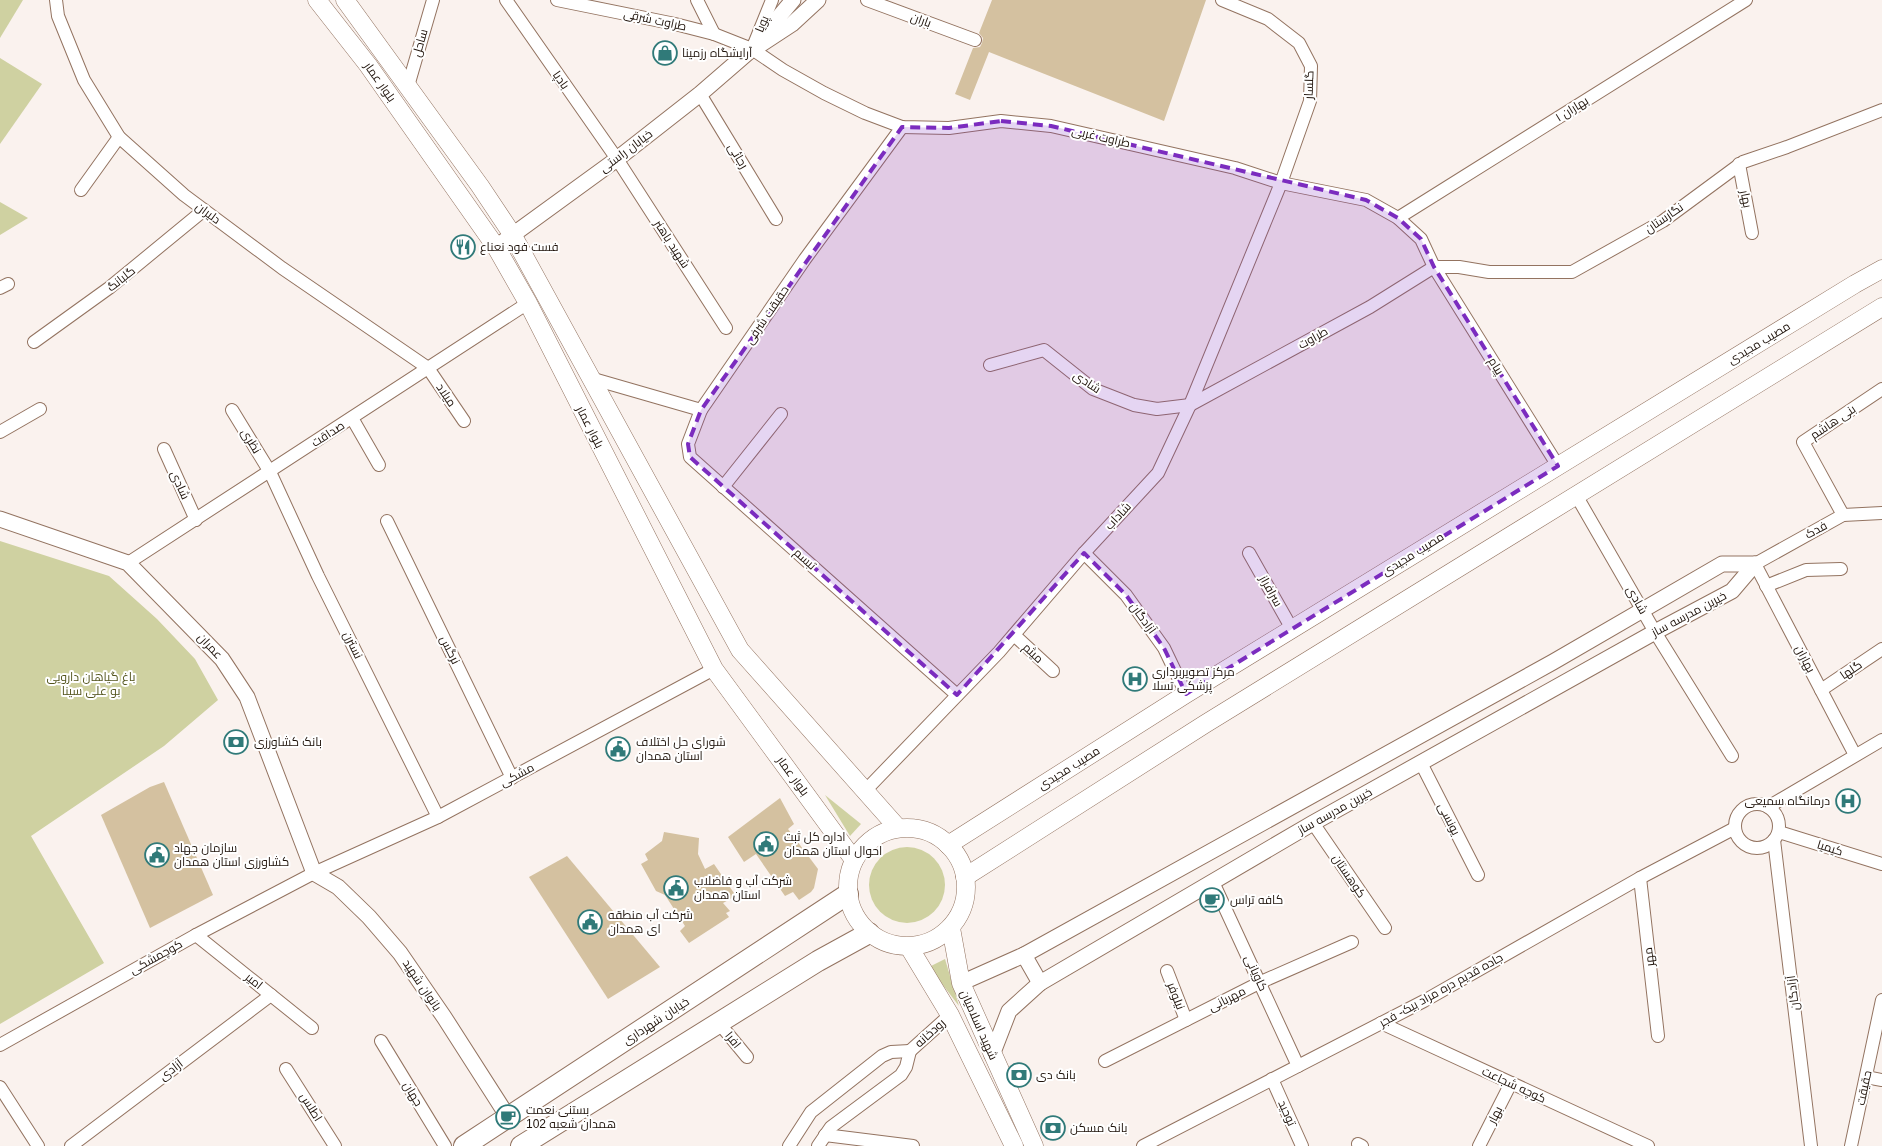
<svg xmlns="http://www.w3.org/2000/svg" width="1882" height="1146" font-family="Helvetica,Cairo,sans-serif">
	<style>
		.green { fill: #cfd1a1 }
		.building { fill: #d4c1a0 }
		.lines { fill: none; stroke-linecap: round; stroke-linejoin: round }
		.minor-casing { stroke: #937360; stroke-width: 14 }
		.tertiary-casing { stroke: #937360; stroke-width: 17 }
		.secondary-casing { stroke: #937360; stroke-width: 19 }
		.primary-casing { stroke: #937360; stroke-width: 22 }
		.minor { stroke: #fff; stroke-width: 12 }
		.tertiary { stroke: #fff; stroke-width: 15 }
		.secondary { stroke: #fff; stroke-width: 18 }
		.primary { stroke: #fff; stroke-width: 20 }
		.marked { fill: #7b2cbf; fill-opacity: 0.2; stroke: #7b2cbf; stroke-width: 4; stroke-dasharray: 10 6; stroke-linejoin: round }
		.labels { text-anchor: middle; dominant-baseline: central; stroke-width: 4; stroke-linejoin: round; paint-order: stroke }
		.street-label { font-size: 12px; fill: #1e120a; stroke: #fff }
		.poi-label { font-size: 12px; fill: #1e120a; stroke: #fff; text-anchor: start }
		.park-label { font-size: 12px; fill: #53541d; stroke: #fff }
	</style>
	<rect width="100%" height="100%" fill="#faf2ee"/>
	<!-- green -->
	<g class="green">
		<polygon points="0,0 23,0 0,38"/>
		<polygon points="0,58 42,84 0,144"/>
		<polygon points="0,202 28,218 0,235"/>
		<polygon points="0,541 109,576 157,619 195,659 218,700 164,746 31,836 104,963 0,1024"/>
		<polygon points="825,795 861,824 850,836"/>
		<circle cx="907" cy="885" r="38"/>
		<polygon points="945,959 959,1006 929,967"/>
	</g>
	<!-- building -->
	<g class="building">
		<polygon points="992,0 1206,0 1164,121 989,52 970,100 955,94 973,48 980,47 982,43 983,38 979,33"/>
		<polygon points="164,782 213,895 150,928 101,815 150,787"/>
		<polygon points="780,798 794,824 788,829 818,869 814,888 811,892 799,900 793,892 785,896 756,854 744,862 728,837"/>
		<polygon points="664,832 699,838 698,854 705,869 714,864 736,896 723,903 730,911 726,913 729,917 689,943 680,931 685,926 665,895 656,891 641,864 648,860 645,854 662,841"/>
		<polygon points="567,856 660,967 608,999 529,877"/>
	</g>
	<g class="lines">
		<!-- minor casing -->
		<g class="minor-casing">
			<g id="minor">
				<polyline points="56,0 58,16 84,80 119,137 184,195 282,268 428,368 464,421"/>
				<polyline points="506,0 617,159 726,328"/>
				<polyline points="557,0 675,24 714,34 752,49 783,70 824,93 865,113 902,127 949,128 1001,121 1051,126 1235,168 1281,183 1366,200 1398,218 1421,239 1434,267 1558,466"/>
				<polyline points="697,0 714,34"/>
				<polyline points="867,0 975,40"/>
				<polyline points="755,42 772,0"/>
				<polyline points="408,86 433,0"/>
				<polyline points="700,94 776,219"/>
				<polyline points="1739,164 1752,233"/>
				<polyline points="81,190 119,137"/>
				<polyline points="1398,218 1746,0"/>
				<polyline points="1434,267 1459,267 1489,272 1572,272 1663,221 1743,162 1787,147 1882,110"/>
				<polyline points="0,288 8,284"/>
				<polyline points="34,342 109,288 204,210"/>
				<polyline points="990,365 1044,350 1093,389 1134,405 1157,409 1190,405 1370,307 1434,267"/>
				<polyline points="590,378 701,410 805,259 902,127"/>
				<polyline points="232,410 270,472 318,576 438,817"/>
				<polyline points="701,410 688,444 690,457 957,695"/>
				<polyline points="352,418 379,465"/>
				<polyline points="0,432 40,409"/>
				<polyline points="164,449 196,520"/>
				<polyline points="723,487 781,414"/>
				<polyline points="1576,495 1655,632 1732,756"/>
				<polyline points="1843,515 1803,442 1882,389"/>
				<polyline points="387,521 512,778"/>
				<polyline points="1084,553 1126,595 1164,648 1186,694"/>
				<polyline points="1249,553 1292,629"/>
				<polyline points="128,563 528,303"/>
				<polyline points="1766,586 1806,570 1841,569"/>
				<polyline points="1014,635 1053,671"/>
				<polyline points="1821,690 1882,649"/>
				<polyline points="1855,755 1755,564 1843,515 1882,513"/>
				<polyline points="1421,763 1478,875"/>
				<polyline points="865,791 999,652 1084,553 1158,473 1190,405 1281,183 1310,101 1311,66 1299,43 1268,19 1222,0"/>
				<circle cx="1757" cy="826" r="22"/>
				<polyline points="1768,807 1882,740"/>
				<polyline points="1313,823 1385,928"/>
				<polyline points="1779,832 1882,864"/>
				<polyline points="1774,840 1811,1146"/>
				<polyline points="1640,878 1658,1036"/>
				<polyline points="1213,882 1298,1066"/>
				<polyline points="196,935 312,1028"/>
				<polyline points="1167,971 1186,1020"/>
				<polyline points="719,1023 747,1057"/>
				<polyline points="1381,1023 1648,1146"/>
				<polyline points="381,1041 445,1146"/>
				<polyline points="0,1045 196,935 314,873 438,817 714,669"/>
				<polyline points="910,1051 950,1015"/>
				<polyline points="1105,1061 1261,982 1352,942"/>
				<polyline points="286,1069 335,1146"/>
				<polyline points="1866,1077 1882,1080"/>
				<polyline points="1272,1079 1302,1146"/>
				<polyline points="0,1087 38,1146"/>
				<polyline points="825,1135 913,1146"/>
				<polyline points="1358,1144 1362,1146"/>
				<polyline points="71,1146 271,995"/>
				<polyline points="789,1146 811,1112 882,1056 891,1052 910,1051"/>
				<polyline points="818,1146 831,1127 901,1075 906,1067 910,1051"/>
				<polyline points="1143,1146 1424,1001 1640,878 1735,828"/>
				<polyline points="1479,1146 1511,1083"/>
				<polyline points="1851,1146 1882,1000"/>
			</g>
		</g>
		<!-- tertiary casing -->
		<g class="tertiary-casing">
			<g id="tertiary">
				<polyline points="760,45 792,24 818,0"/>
				<polyline points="496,247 617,159 700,94 752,49 793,0"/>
				<polyline points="0,519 128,563 222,659 247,697 314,873 338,887 369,917 400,953 444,1017 508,1117"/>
				<polyline points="1024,955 1040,983"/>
				<polyline points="961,983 1024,955 1553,662 1722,564 1755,564"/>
				<polyline points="992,1055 1009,1011 1040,983 1313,823 1655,632 1732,591 1755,564"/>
			</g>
		</g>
		<!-- secondary casing -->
		<g class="secondary-casing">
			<g id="secondary">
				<polyline points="317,0 368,65 496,247 528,303 714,669 854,860"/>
				<polyline points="345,0 480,186 512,234 740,650 898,828"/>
				<circle cx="907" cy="887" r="59"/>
				<polyline points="948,845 1186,694 1855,284 1882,269"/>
				<polyline points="965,877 1205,724 1882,307"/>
				<polyline points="951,928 961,983 1034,1146"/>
				<polyline points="909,947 950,1015 1014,1146"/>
			</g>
		</g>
		<!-- primary casing -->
		<g class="primary-casing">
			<g id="primary">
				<polyline points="464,1146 848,894"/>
				<polyline points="521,1146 818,961 869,933"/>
			</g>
		</g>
		<!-- minor -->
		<use href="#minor" class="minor"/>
		<!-- tertiary -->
		<use href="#tertiary" class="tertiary"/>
		<!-- secondary -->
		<use href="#secondary" class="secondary"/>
		<!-- primary -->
		<use href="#primary" class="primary"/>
	</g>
	<!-- marked area -->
	<path class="marked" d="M1001,121l50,5 315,74 32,18 23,21 13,28 124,199 -372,228 -22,-46 -38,-53 -42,-42 -127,142 -267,-238 -2,-13 13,-34 201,-283 47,1z"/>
	<!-- icons -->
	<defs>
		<g id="shop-ring" transform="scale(1.25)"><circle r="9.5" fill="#fff" stroke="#307a79" stroke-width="1.5"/><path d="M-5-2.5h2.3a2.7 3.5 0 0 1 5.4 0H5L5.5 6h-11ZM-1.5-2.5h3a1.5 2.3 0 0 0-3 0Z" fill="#307a79"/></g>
		<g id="restaurant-ring" transform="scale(1.25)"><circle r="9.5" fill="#fff" stroke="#307a79" stroke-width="1.5"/><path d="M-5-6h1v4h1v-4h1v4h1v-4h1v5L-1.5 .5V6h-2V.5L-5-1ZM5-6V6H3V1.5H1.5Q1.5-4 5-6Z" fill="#307a79"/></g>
		<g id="hospital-ring" transform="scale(1.25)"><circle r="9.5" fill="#fff" stroke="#307a79" stroke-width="1.5"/><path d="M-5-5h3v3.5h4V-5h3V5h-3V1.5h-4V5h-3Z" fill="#307a79"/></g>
		<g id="bank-ring" transform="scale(1.25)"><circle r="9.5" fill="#fff" stroke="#307a79" stroke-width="1.5"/><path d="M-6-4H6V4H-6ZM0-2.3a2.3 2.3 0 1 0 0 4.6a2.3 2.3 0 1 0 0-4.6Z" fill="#307a79"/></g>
		<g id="civic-ring" transform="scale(1.25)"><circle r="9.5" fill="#fff" stroke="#307a79" stroke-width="1.5"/><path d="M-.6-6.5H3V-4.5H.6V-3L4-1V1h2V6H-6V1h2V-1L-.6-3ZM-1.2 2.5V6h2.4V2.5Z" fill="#307a79"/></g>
		<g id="cafe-ring" transform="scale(1.25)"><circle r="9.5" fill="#fff" stroke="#307a79" stroke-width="1.5"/><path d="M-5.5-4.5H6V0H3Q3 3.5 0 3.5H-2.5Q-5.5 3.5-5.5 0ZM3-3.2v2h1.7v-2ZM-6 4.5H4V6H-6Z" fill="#307a79"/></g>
	</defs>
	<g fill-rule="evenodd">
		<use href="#shop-ring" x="665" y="53"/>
		<use href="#restaurant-ring" x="463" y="247"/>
		<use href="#hospital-ring" x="1135" y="679"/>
		<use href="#bank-ring" x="236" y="742"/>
		<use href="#civic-ring" x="618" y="749"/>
		<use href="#hospital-ring" x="1848" y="801"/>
		<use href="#civic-ring" x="766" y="844"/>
		<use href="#civic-ring" x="157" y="855"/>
		<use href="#civic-ring" x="676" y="888"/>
		<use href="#cafe-ring" x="1212" y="900"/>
		<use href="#civic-ring" x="590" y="922"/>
		<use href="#bank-ring" x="1019" y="1075"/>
		<use href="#cafe-ring" x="508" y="1117"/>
		<use href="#bank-ring" x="1053" y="1128"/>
	</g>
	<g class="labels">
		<!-- street labels -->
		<g class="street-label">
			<text transform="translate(655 20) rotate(12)">طراوت شرقی</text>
			<text transform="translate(921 20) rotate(20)">باران</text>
			<text transform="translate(762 24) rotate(-68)">پویا</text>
			<text transform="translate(420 43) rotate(-74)">ساحل</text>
			<text transform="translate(561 80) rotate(55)">بادپا</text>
			<text transform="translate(380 82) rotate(55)">بلوار عمار</text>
			<text transform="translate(1309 85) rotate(-88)">گلسار</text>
			<text transform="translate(1572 109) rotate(-32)">بهاران ۱</text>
			<text transform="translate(1101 137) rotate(13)">طراوت غربی</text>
			<text transform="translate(626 151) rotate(-37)">خیابان راستی</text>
			<text transform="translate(738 156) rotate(59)">رجائی</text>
			<text transform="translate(1746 199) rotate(79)">بهار</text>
			<text transform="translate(208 213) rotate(36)">دلیران</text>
			<text transform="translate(1664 218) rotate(-34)">نگارستان</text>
			<text transform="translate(672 244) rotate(57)">شهید باهنر</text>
			<text transform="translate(121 279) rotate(-38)">گلبانگ</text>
			<text transform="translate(767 315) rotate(-56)">حقیقت شرفی</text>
			<text transform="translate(1313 338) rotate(-29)">طراوت</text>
			<text transform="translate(1759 343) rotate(-31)">مصیب مجیدی</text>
			<text transform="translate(1496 366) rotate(58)">پیام</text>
			<text transform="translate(1087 382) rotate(33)">شادی</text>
			<text transform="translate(446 395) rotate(56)">میلاد</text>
			<text transform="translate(1833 422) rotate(-34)">بنی هاشم</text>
			<text transform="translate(590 427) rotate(63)">بلوار عمار</text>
			<text transform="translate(328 434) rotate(-33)">صداقت</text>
			<text transform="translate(251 441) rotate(59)">نظری</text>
			<text transform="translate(180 485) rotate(66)">شادی</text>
			<text transform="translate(1118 516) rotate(-47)">شاداب</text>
			<text transform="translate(1816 530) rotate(-29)">فدک</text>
			<text transform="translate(1413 554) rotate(-32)">مصیب مجیدی</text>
			<text transform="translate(805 559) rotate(42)">تبسم</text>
			<text transform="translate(1271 591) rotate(61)">سرافراز</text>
			<text transform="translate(1637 600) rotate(60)">شادی</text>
			<text transform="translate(1689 614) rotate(-28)">خیرین مدرسه ساز</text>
			<text transform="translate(1143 618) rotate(54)">آزادگان</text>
			<text transform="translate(353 645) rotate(64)">نسترن</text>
			<text transform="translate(210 646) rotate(47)">عمران</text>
			<text transform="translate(450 650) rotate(64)">نرگس</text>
			<text transform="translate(1033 653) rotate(43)">میثم</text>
			<text transform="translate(1805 659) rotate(62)">بهاران</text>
			<text transform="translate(1851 670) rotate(-34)">گلها</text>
			<text transform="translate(1069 768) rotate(-32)">مصیب مجیدی</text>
			<text transform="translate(517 775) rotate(-28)">مشکی</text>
			<text transform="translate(793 776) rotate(54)">بلوار عمار</text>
			<text transform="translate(1335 811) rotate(-29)">خیرین مدرسه ساز</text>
			<text transform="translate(1449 819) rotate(63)">یونسی</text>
			<text transform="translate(1830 848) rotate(17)">کیمیا</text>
			<text transform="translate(1349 876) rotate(56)">کوهستان</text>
			<text transform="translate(156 957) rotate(-29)">کوچمشکی</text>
			<text transform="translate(1649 957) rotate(-97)">مهر</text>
			<text transform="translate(1256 973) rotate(65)">کاویانی</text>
			<text transform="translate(254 981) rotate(39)">امیر</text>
			<text transform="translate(422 985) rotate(56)">بانوان شهید</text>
			<text transform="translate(1441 990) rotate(-29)">جاده قدیم دره مراد بیک- فجر</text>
			<text transform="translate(1793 993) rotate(-97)">آزادگان</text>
			<text transform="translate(1176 996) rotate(69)">نیلوفر</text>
			<text transform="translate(1227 999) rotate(-27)">مهربانی</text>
			<text transform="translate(656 1021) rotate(-33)">خیابان شهرداری</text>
			<text transform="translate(979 1025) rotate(66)">شهید اسلامیان</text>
			<text transform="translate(930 1033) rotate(-42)">رودخانه</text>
			<text transform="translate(733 1040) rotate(51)">افرا</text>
			<text transform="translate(171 1070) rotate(-37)">آزادی</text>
			<text transform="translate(1514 1085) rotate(25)">کوچه شجاعت</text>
			<text transform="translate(1864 1088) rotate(-78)">حقیقت</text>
			<text transform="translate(413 1094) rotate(59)">جهان</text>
			<text transform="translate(311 1107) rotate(58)">اطلس</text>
			<text transform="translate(1287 1113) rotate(66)">توحید</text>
			<text transform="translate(1495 1115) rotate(-63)">بهار</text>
		</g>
		<!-- poi labels -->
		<g class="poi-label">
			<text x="682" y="53">آرایشگاه رزمینا</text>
			<text x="480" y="247">فست فود نعناع</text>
			<text x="1152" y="672">مرکز تصویربرداری<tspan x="1152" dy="14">پزشکی تسلا</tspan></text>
			<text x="254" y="742">بانک کشاورزی</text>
			<text x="636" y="742">شوراى حل اختلاف<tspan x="636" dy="14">استان همدان</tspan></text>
			<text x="1830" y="801" text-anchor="end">درمانگاه سمیعی</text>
			<text x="784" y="837">اداره کل ثبت<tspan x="784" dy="14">احوال استان همدان</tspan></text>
			<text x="174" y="848">سازمان جهاد<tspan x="174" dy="14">کشاورزی استان همدان</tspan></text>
			<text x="694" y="881">شرکت آب و فاضلاب<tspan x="694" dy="14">استان همدان</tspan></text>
			<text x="1230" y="900">کافه تراس</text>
			<text x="608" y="915">شرکت آب منطقه<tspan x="608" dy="14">ای همدان</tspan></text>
			<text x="1036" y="1075">بانک دی</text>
			<text x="526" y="1110">بستنی نعمت<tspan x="526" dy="14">همدان شعبه 102</tspan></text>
			<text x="1070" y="1128">بانک مسکن</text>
		</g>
		<!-- park labels -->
		<g class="park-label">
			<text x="91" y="677">باغ گیاهان دارویی<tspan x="91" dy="14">بو علی سینا</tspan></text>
		</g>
	</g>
</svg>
